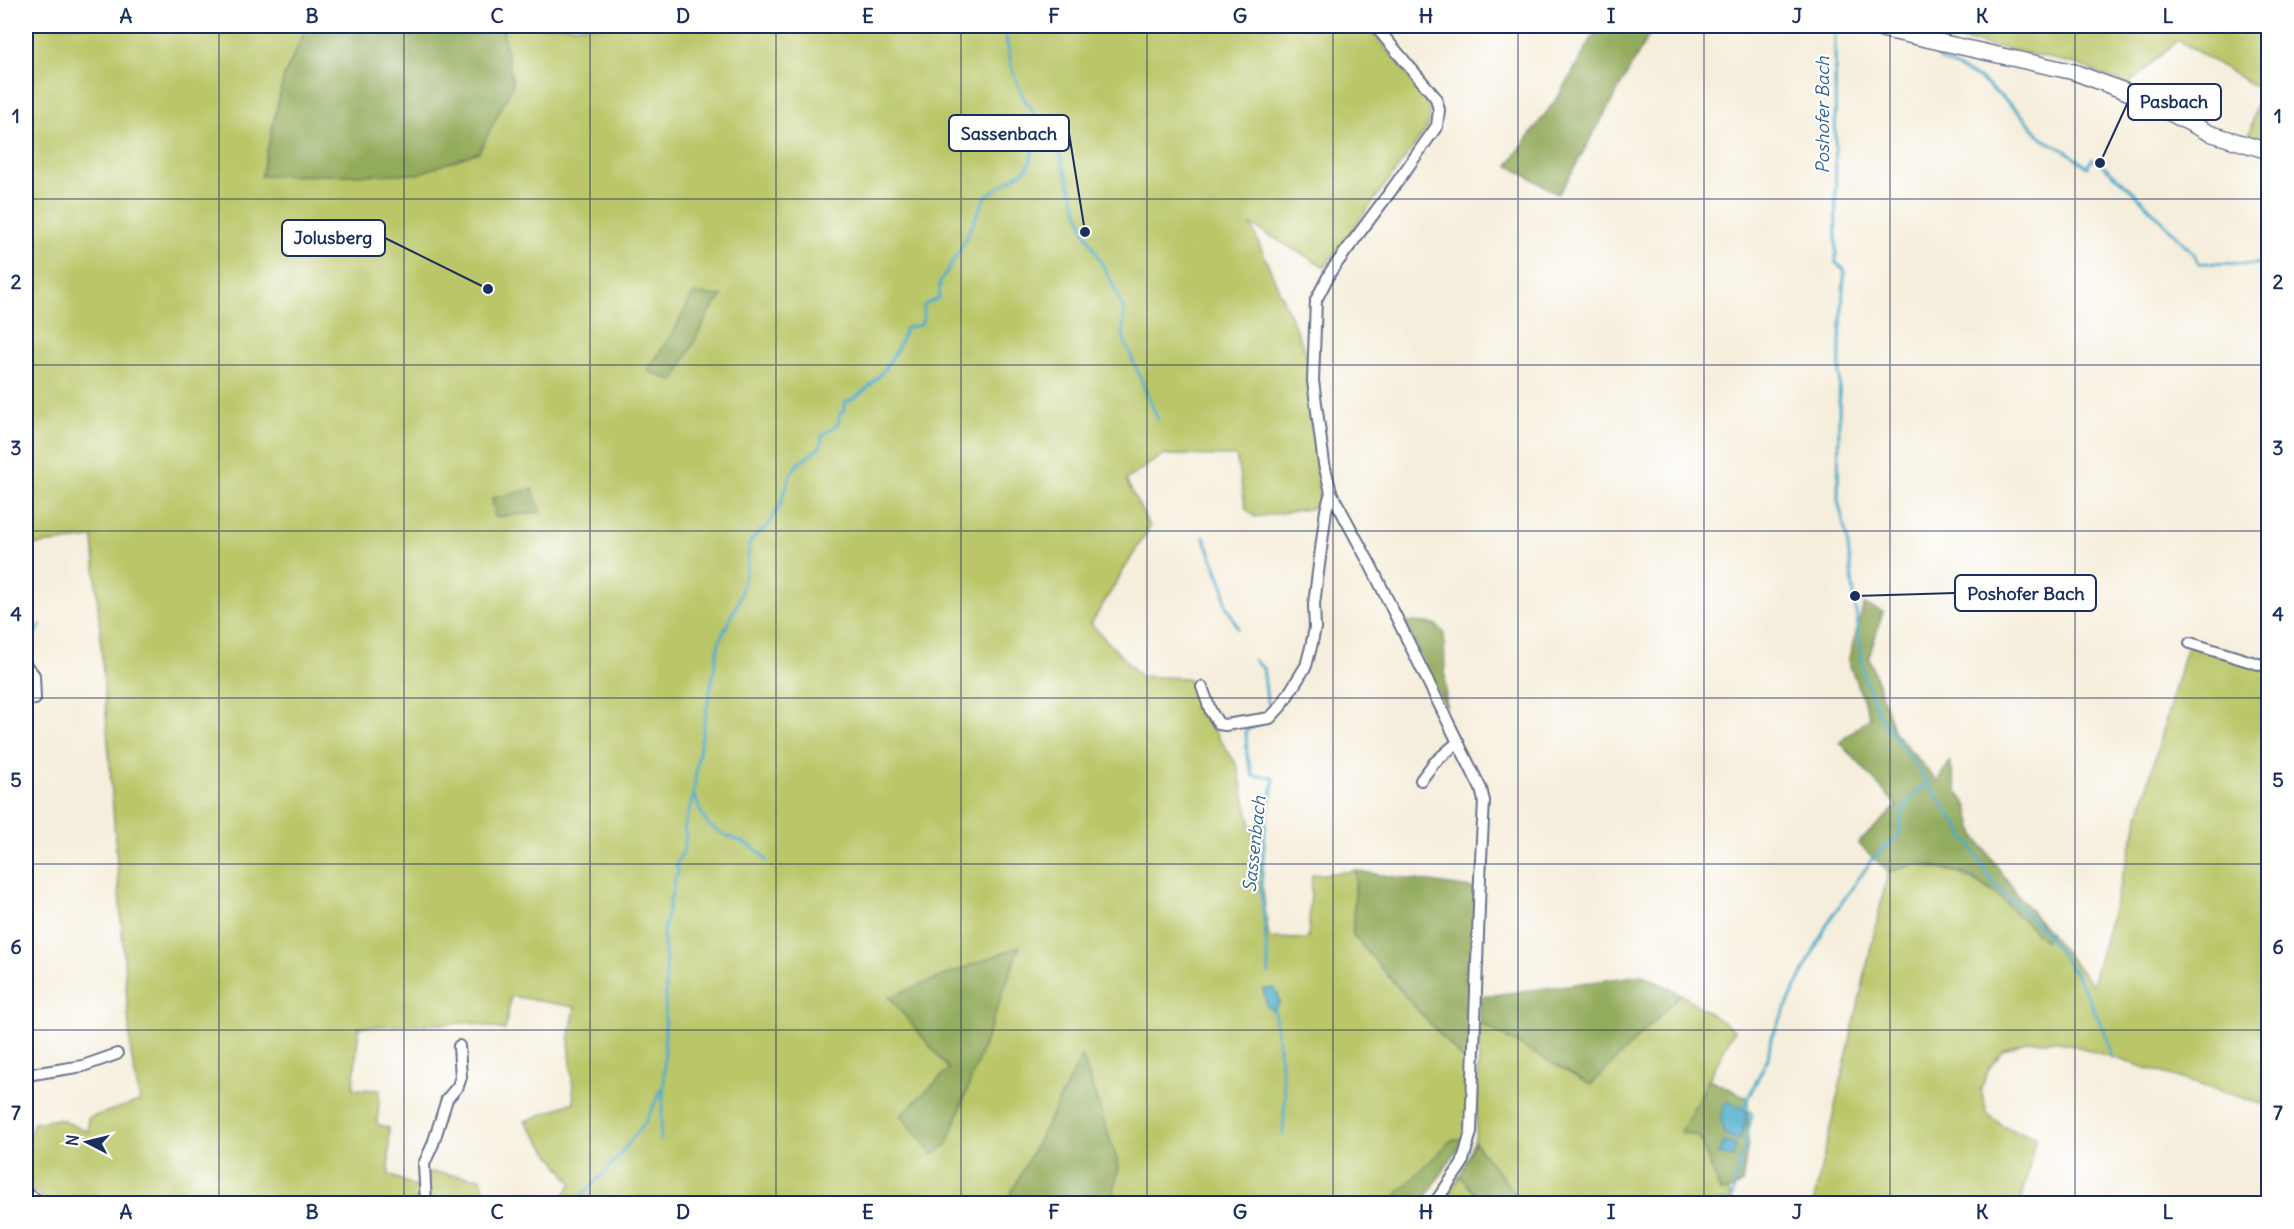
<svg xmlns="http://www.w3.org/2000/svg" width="2294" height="1229" font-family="Delius,sans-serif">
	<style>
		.green { fill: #bac668; stroke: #6a7a63; stroke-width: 1.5 }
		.forest { fill: #93ab5c; stroke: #576d5d; stroke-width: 1.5 }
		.water { fill: #49abc9; stroke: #326d94; stroke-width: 1.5 }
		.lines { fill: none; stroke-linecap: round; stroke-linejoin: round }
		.stream { stroke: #49abc9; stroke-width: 3 }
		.minor-casing { stroke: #68728a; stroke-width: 14 }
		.secondary-casing { stroke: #68728a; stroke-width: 18 }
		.minor { stroke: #fff; stroke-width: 10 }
		.secondary { stroke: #fff; stroke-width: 15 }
		.grid { fill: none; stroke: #1b2f5e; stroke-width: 1.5; stroke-opacity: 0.55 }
		.labels { text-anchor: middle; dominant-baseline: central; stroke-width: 4.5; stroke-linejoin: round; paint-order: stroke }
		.water-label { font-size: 18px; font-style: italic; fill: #2d6189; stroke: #fff }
		.leader { fill: none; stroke: #1b2f5e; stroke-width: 2 }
		.callout-dot { fill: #1b2f5e; stroke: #fff; stroke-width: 2 }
		.callout { fill: #fff; stroke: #1b2f5e; stroke-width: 2 }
		.callout-label { font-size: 18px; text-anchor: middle; font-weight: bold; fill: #1b2f5e }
		.neatline { fill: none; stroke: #1b2f5e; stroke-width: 2 }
		.grid-label { font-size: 20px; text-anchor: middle; font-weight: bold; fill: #1b2f5e }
	</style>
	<rect width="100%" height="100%" fill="#fff"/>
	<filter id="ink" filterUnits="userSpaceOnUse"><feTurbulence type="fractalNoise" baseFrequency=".0167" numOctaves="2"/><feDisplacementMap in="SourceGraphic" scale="12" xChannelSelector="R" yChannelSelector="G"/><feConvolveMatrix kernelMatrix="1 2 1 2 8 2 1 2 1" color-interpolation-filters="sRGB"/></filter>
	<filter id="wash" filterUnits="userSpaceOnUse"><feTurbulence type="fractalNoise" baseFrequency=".008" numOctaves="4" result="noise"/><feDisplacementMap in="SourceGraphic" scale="24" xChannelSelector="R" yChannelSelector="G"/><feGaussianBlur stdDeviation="1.35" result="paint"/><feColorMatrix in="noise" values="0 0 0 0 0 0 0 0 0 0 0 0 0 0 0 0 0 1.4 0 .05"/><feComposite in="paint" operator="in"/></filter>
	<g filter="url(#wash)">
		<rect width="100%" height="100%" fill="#f6eedc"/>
		<!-- green -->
		<g class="green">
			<polygon points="26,26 1368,26 1427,98 1430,115 1428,127 1325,267 1251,225 1309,360 1309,379 1320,505 1314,508 1255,517 1246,509 1236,456 1163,455 1126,480 1150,527 1091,624 1140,676 1188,678 1201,711 1237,765 1260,866 1269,938 1308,939 1312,875 1356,871 1353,935 1413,1005 1471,1068 1467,1130 1464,1139 1399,1192 1391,1203 558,1203 572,1183 525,1121 574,1102 569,1041 575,1007 511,996 505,1030 471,1023 359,1027 353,1089 380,1090 377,1124 389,1128 389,1175 419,1188 422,1171 480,1178 488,1199 498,1203 53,1204 26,1186 26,1144 34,1123 59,1119 89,1132 88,1118 140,1101 131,1054 93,538 33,545 26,541"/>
			<polygon points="1899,26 2268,26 2268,143 2248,140 2260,89 2178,40 2128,85 2076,64"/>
			<polygon points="2190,643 2268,667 2268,1106 2060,1041 2029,1041 2004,1050 1989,1068 1981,1089 1987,1113 2004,1127 2036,1137 2021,1203 1813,1204 1888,872 1917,864 1959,873 1995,893 2045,940 2050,934 2092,985 2185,651"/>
			<polygon points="1681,994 1734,1030 1682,1132 1699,1136 1720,1191 1728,1191 1733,1203 1514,1203 1517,1196 1474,1142 1476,1132 1480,1023 1591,1084"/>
			<polygon points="1460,1176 1483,1203 1441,1204"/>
		</g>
		<!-- forest -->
		<g class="forest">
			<polygon points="307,26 502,26 513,85 479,152 417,174 261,176 284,76"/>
			<polygon points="1599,26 1654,26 1564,186 1558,194 1508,165 1560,94"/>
			<polygon points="693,294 723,296 710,311 674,381 647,371 674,331"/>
			<polygon points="532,489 542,512 495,517 492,498"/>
			<polygon points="1864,604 1883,612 1869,657 1894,732 1937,781 1950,762 1957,791 1968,807 1975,836 2020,898 2050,934 2045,941 1995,893 1967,875 1942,868 1917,864 1888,872 1858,843 1897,806 1840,742 1870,717 1848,661"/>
			<polygon points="1404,621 1435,624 1444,633 1446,708"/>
			<polygon points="1356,871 1477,889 1471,1068 1413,1005 1353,935"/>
			<polygon points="1020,946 947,1145 932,1155 901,1115 949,1069 889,997"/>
			<polygon points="1642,975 1681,994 1591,1085 1480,1023 1480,997"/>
			<polygon points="1082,1056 1119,1166 1112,1203 1006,1203"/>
			<polygon points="1709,1079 1748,1098 1748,1142 1742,1184 1728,1191 1720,1191 1699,1136 1681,1132"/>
			<polygon points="1453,1139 1464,1139 1422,1203 1391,1204 1399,1192"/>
			<polygon points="1474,1142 1517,1196 1514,1203 1483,1203 1460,1176"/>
		</g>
		<!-- water -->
		<g class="water">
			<polygon points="1275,988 1280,1001 1274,1011 1267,1007 1263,989"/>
			<path d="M1728,1101l19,10 -3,17 -5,12 -15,-6c-4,-12 -6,-23 4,-33z"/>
			<polygon points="1724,1142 1736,1145 1733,1157 1718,1154"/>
		</g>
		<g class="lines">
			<!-- stream -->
			<g class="stream">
				<polyline points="1004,26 1012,70 1024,99 1031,107 1046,142 1058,149 1085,232 1111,281 1124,310 1123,337 1158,420"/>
				<polyline points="1922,26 1939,29"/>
				<polyline points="1935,53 1941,60 1979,78 2020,113 2043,139 2066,151 2087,167 2092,159 2100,163 2134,192 2194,254 2198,263 2268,264"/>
				<polyline points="1204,537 1224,588 1225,603 1238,628"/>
				<polyline points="26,646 41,625"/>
				<polyline points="1254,660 1263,668 1267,700 1271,707"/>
				<polyline points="1260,724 1246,730 1247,755 1253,776 1271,777 1274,780 1265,825 1261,889 1269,974"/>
				<polyline points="1926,781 1960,828 1993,883 2045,932 2079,979 2107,1037 2112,1059"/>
				<path d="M694,794c4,10 7,23 15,31 16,15 46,15 57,36"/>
				<polyline points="1274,1008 1285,1097 1283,1134"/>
				<path d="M660,1141l4,-57 2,-122 -3,-28 12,-56 3,-6 -2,-8 7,-12 3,-16 -2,-8 9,-31 4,-34 22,-121 20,-42 8,-33 2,-23 6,-8 12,-9 13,-22 10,-29 6,-10 24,-19 2,-11 16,-12 2,-11 4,-1 1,-9c29,-13 51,-46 61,-75l14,-3 3,-5 1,-15 15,-7 1,-16 20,-32 26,-54 42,-28 12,-40"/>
				<polyline points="1732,1197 1752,1114 1744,1106 1768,1058 1771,1038 1828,922 1874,857 1899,835 1902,811 1926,781 1880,716 1864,676 1847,538 1838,500 1840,338 1844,276 1844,269 1836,263 1835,30"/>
				<polyline points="563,1204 580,1197 609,1168 645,1123 663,1087"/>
				<polyline points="1718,1204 1725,1200"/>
			</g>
		</g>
	</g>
	<g filter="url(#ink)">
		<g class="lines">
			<!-- minor casing -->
			<g class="minor-casing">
				<g id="minor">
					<polyline points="1375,26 1436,98 1439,110 1437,126 1393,188 1331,271 1316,300 1313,381 1324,464 1331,492 1371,566 1481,789 1484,801 1480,878 1471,1132 1462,1164 1434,1204"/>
					<polyline points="2190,643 2268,667"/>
					<polyline points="26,666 34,675 35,699"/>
					<polyline points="1202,687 1211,712 1219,724 1225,725 1270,718 1281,706 1306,666 1311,647 1315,628 1314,604 1326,510 1331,492"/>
					<polyline points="1421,780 1434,763 1458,742"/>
					<polyline points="26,1075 83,1066 117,1054"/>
					<polyline points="26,1193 43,1204"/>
					<polyline points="426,1204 424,1164 433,1144 447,1099 458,1086 461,1077 459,1046"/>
				</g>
			</g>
			<!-- secondary casing -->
			<g class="secondary-casing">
				<polyline id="secondary" points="1868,26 2074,72 2135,95 2209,133 2268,151"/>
			</g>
			<!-- minor -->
			<use href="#minor" class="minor"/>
			<!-- secondary -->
			<use href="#secondary" class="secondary"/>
		</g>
	</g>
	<!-- grid -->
	<path class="grid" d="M219,26v1178M404,26v1178M590,26v1178M776,26v1178M961,26v1178M1147,26v1178M1333,26v1178M1518,26v1178M1704,26v1178M1890,26v1178M2075,26v1178M26,199h2242M26,365h2242M26,531h2242M26,698h2242M26,864h2242M26,1030h2242"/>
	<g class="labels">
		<!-- water labels -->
		<g class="water-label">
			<text transform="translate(1822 115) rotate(-90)">Poshofer Bach</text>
			<text transform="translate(1254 844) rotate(-84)">Sassenbach</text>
		</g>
	</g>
	<!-- callouts -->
	<path class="leader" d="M2100 163L2128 102M1085 232L1069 133M488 289L385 238M1855 596L1955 593"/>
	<g class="callout-dot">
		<circle cx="2100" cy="163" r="6"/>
		<circle cx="1085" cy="232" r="6"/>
		<circle cx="488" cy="289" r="6"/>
		<circle cx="1855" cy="596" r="6"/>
	</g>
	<g class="callout">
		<rect x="2128" y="84" width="93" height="36" rx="6"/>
		<rect x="949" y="115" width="120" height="36" rx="6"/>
		<rect x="282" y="220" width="103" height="36" rx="6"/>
		<rect x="1955" y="575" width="141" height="36" rx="6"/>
	</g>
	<g class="callout-label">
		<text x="2174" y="108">Pasbach</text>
		<text x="1009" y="140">Sassenbach</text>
		<text x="333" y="244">Jolusberg</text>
		<text x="2026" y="600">Poshofer Bach</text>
	</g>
	<!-- margin -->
	<rect width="2294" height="1229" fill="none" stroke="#fff" stroke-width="66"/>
	<!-- north arrow -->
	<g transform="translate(87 1142) rotate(277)" stroke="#ffffff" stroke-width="4.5" paint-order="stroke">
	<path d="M0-4.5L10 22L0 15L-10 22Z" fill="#1b2f5e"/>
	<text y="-9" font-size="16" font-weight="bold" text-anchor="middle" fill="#1b2f5e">N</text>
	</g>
	<rect x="33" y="33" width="2228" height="1163" class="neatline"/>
	<g class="grid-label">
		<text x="126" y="23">A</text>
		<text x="312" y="23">B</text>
		<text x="497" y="23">C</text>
		<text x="683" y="23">D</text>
		<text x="868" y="23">E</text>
		<text x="1054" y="23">F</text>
		<text x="1240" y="23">G</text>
		<text x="1426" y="23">H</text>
		<text x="1611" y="23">I</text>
		<text x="1797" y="23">J</text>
		<text x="1982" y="23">K</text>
		<text x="2168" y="23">L</text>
		<text x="16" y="123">1</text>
		<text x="2278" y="123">1</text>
		<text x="16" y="289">2</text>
		<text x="2278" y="289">2</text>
		<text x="16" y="455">3</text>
		<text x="2278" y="455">3</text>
		<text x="16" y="621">4</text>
		<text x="2278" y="621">4</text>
		<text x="16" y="787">5</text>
		<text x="2278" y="787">5</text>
		<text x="16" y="954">6</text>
		<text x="2278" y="954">6</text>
		<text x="16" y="1120">7</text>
		<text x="2278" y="1120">7</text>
		<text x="126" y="1219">A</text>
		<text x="312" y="1219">B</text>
		<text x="497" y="1219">C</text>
		<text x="683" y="1219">D</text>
		<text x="868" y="1219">E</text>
		<text x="1054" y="1219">F</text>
		<text x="1240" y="1219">G</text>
		<text x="1426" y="1219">H</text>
		<text x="1611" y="1219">I</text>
		<text x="1797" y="1219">J</text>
		<text x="1982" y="1219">K</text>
		<text x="2168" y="1219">L</text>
	</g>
</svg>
